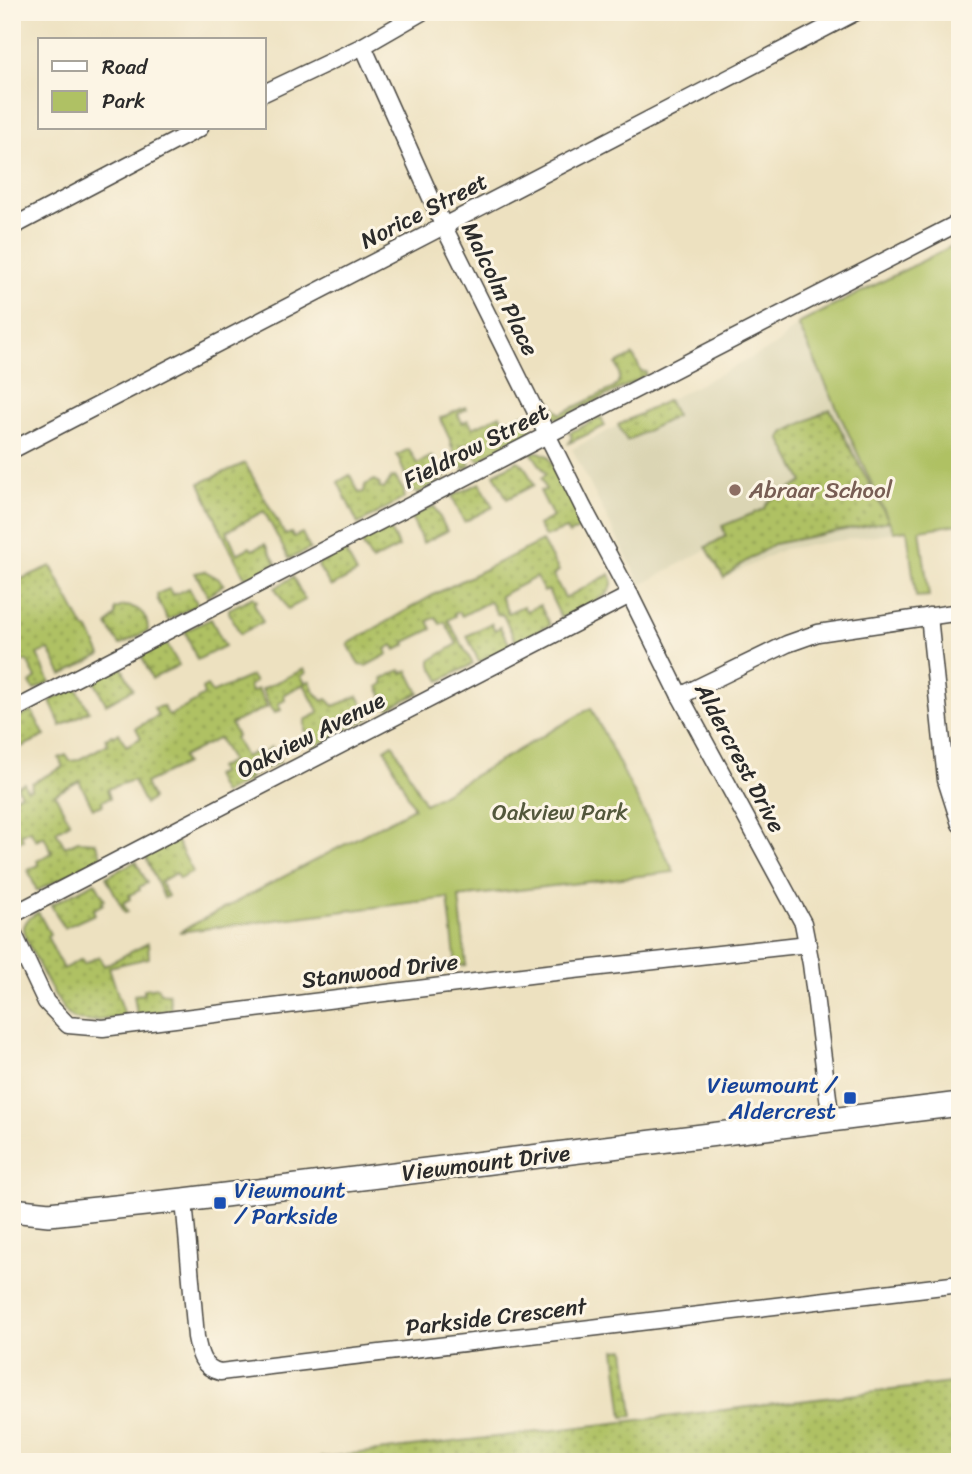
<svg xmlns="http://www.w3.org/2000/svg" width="972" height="1474" font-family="Sriracha,sans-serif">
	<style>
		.built { fill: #dbd5b4 }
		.grass { fill: url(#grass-dots); stroke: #6d7648; stroke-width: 2 }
		.park { fill: #afc164; stroke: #6d7648; stroke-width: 2 }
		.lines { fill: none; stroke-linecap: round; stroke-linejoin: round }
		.street-casing { stroke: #484641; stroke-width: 19 }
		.secondary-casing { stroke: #484641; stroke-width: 26 }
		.street { stroke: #fff; stroke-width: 16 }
		.secondary { stroke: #fff; stroke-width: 23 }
		.education-dot { fill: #8d6e63; stroke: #fcf5e5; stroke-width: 2.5 }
		.transit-dot { fill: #1a4fb4; stroke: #fcf5e5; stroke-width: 2.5 }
		.labels { text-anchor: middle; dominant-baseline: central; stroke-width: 6; stroke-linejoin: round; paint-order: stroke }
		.street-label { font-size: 23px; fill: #2b2b2b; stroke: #fcf5e5 }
		.education-label { font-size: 23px; fill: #785e54; stroke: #fcf5e5; text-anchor: start }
		.park-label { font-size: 23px; fill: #53583c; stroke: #fcf5e5 }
		.transit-label { font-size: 23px; fill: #164399; stroke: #fcf5e5; text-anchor: end }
	</style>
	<defs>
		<pattern id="grass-dots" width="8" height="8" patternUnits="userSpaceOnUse" patternTransform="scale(1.75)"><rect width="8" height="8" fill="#afc164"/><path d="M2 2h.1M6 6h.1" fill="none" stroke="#8f9d53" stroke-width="1.8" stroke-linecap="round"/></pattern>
	</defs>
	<rect width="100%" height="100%" fill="#fcf5e5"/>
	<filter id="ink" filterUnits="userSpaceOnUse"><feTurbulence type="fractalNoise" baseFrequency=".0143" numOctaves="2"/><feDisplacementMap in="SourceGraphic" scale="14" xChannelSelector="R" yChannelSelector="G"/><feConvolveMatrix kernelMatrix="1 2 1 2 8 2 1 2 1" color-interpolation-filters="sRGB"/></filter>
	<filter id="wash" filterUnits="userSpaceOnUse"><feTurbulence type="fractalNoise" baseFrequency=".00686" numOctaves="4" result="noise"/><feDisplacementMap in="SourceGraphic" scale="28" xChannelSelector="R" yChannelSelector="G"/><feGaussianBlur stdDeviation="1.57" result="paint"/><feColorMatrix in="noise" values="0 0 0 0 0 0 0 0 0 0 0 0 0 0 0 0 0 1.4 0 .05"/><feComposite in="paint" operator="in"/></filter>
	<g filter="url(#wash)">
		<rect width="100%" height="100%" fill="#ede1c0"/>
		<!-- built -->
		<polygon class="built" points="798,324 895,532 784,549 724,578 707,549 641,585 572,449 775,346"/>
		<!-- grass -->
		<g class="grass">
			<path d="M633,355l8,16 5,1v3l-10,6 -76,38 -10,-3 -8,-10 8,-6 10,14 54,-26c7,-8 7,-15 2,-24z"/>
			<polygon points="668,400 676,416 627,441 618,425"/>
			<polygon points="465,407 466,409 458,414 462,423 468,420 473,428 500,415 504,422 524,414 530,418 532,426 526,435 489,453 482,460 477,459 471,442 461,446 470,466 464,469 451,446 453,446 440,418"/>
			<polygon points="830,409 889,521 774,544 740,565 724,578 706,547 726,536 722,526 764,509 769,501 803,482 780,438 785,432"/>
			<polygon points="601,417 605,426 569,443 572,436 569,433"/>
			<polygon points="409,449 417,464 432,456 445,478 418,493 412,491 397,455"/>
			<polygon points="531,452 539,452 548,456 585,526 569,534 566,529 545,537 538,525 553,517 540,491 546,490 541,478 546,474"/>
			<polygon points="518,461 524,465 534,485 507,499 494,474"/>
			<polygon points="245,463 284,533 286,535 291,533 294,537 302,533 310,549 289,559 264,511 227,531 237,554 250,547 252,550 265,544 276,563 249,578 244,576 221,531 200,483"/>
			<polygon points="350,475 359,493 364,492 365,485 375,480 380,485 379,488 384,489 391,478 395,477 404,491 404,498 358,524 338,482"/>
			<polygon points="480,483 493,507 464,522 452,496"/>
			<polygon points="434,506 447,531 423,543 411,517"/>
			<polygon points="389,528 399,547 372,561 362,544 364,541"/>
			<path d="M542,541l17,30 -6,4 12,23 45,-24c4,9 2,14 -4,21l-45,23 -13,-28 -4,2 -8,-15 -36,19 8,17 15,-7 3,5 14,-6 10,20 -34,17 -13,-27 -6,-1 -7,-13 -28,15 -3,-4 -5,1 1,3 -7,4 25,44 -33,17 -9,-16v-5l26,-16 -12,-22 -5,2 -4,-7 -8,4 4,8 -27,13 1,3 -10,5 -3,-5 -7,4 2,5 -22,12 -7,-1 -11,-21 87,-50z"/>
			<polygon points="345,551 357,573 331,587 318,566 320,563"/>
			<polygon points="51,566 84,628 89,630 101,655 62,675 49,650 37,654 50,682 34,690 30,683 36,678 27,661 19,662 12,650 12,583"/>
			<polygon points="205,571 219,579 224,584 208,596 195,573"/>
			<polygon points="293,577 305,600 288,609 275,588"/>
			<polygon points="189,588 197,603 196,605 168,620 158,601 157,594 169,589 173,595"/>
			<polygon points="253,597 257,601 254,603 263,622 240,634 229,612 229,609"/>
			<path d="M124,606c16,0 24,10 24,25l-28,14 -13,-20 8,-9v-7z"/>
			<polygon points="211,619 225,646 197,660 185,631"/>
			<polygon points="491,623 495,630 500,627 510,645 479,662 467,636"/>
			<polygon points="165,641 179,665 152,679 141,655"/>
			<polygon points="121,666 133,689 106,704 93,679"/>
			<polygon points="304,669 306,673 301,676 305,683 310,681 314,691 323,701 327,699 334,706 358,696 370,718 314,747 305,730 305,720 319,713 304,684 284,694 285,700 278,704 281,710 275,713 270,707 262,689"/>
			<polygon points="400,670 402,673 408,671 419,693 389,708 378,687 384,683 382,679"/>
			<polygon points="251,676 255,682 249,686 251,692 258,689 267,707 231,724 237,736 235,738 245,757 257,751 262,754 271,747 280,762 248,777 249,780 223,794 214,776 220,773 218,768 231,761 219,738 182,757 185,764 145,783 152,799 145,804 133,780 107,789 110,798 102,801 103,805 93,808 79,781 55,794 70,823 56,831 65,847 78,841 95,842 102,857 37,891 28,870 39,865 37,861 52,853 44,836 36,840 30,830 21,834 23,840 12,845 12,798 21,794 17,786 24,783 27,790 31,789 32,783 63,767 59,758 66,755 70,761 78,760 108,744 105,738 112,735 113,737 119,733 126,746 141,738 136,728 158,716 154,708 163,706 169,716 197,701 197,699 204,695 202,689 207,686 212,693"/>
			<polygon points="76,687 89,711 61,726 50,701"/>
			<polygon points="32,711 45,736 17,749 12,741 12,721"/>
			<polygon points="176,840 193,872 179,879 176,873 160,882 168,896 164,898 145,856"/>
			<polygon points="136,861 147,883 139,887 140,890 129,895 130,899 123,903 128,912 125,913 106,877"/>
			<polygon points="95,882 105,900 102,902 103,904 93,910 95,914 64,928 51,905"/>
			<path d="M38,912l12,22 -3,2 16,33 19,-10 2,5 15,-8 5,10 44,-23 1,15 -40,9 16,49c-16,2 -40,10 -54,1 -10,-6 -48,-78 -47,-90 1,-7 8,-11 14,-15z"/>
			<polygon points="158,987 160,993 169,994 171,1010 137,1015 134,995 144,994 144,989"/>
			<polygon points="625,1349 633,1416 623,1417 615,1350"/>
			<polygon points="960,1382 960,1462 285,1462"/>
		</g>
		<!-- park -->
		<g class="park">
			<polygon points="960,242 960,524 920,530 929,596 916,597 907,530 894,532 798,324"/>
			<polygon points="591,708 674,872 459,897 466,965 456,966 448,898 179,932 414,808 385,749 393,744 425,804"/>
		</g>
	</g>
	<g filter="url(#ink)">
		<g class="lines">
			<!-- street casing -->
			<g class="street-casing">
				<g id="street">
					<polyline points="363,46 444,227 583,507 630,595 680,696 803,923 811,964 831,1121"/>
					<polyline points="264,93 363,46 422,12"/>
					<polyline points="12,227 200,128"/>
					<polyline points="12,450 856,12"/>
					<polyline points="929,616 946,780 960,824"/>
					<polyline points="680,696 787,644 818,633 960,612"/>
					<polyline points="12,711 960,222"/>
					<polyline points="12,915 630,595"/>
					<polyline points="12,930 46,1002 68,1025 103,1028 538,974 808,944"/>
					<path d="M184,1200l12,137c3,16 6,31 24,35l740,-88"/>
				</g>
			</g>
			<!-- secondary casing -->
			<g class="secondary-casing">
				<polyline id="secondary" points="12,1210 49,1214 184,1200 960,1104"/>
			</g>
			<!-- street -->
			<use href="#street" class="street"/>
			<!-- secondary -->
			<use href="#secondary" class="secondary"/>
		</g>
	</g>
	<!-- markers -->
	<circle class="education-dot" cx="735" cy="490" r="7"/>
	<g class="transit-dot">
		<rect x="843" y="1091" width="14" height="14" rx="3.5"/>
		<rect x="213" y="1196" width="14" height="14" rx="3.5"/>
	</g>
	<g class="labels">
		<!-- street labels -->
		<g class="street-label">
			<text transform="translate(424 211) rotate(-27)">Norice Street</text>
			<text transform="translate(500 289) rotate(64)">Malcolm Place</text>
			<text transform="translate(476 446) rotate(-27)">Fieldrow Street</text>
			<text transform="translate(311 735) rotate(-27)">Oakview Avenue</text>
			<text transform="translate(740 758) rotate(62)">Aldercrest Drive</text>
			<text transform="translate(380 971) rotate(-7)">Stanwood Drive</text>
			<text transform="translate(486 1163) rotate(-7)">Viewmount Drive</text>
			<text transform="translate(496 1317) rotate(-7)">Parkside Crescent</text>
		</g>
		<!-- education labels -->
		<g class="education-label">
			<text x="749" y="490">Abraar School</text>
		</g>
		<!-- park labels -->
		<g class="park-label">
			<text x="560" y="812">Oakview Park</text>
		</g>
		<!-- transit labels -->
		<g class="transit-label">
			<text x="836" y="1085">Viewmount /<tspan x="836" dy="26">Aldercrest</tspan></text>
			<text x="234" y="1190" text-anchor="start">Viewmount<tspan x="234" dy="26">/ Parkside</tspan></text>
		</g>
	</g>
	<!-- margin -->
	<rect width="972" height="1474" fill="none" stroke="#fcf5e5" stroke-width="42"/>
	<!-- legend -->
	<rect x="38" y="38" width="228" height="91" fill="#fcf5e5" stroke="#a8a49b" stroke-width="2"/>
	<rect x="52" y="61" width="35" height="10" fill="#ffffff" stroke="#a8a49b" stroke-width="2"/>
	<text x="102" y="74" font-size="21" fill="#2b2b2b">Road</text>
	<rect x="52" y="91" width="35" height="21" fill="#afc164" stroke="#a8a49b" stroke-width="2"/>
	<text x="102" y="108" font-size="21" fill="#2b2b2b">Park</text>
</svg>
